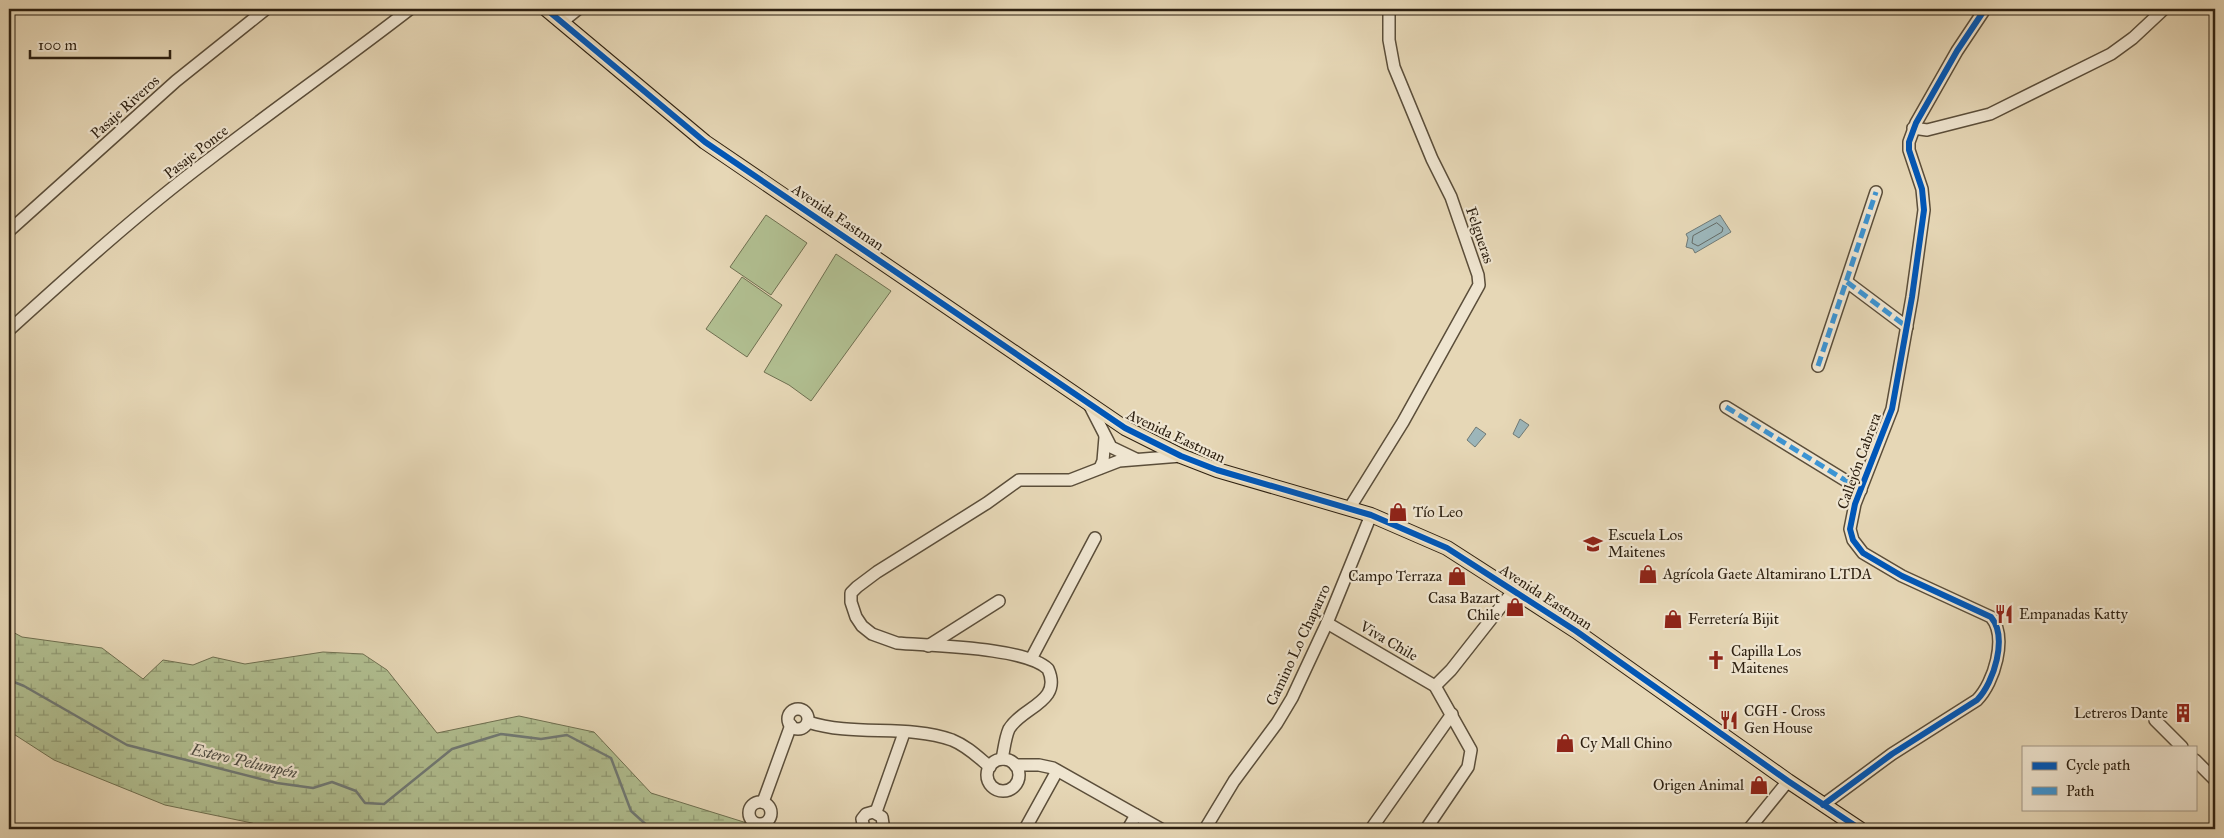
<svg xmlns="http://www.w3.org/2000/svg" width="2224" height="838" font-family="'IM FELL Great Primer',serif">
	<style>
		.green { fill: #b1bf91; stroke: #6f7051 }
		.wetland { fill: url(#wetland-marsh); stroke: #6f7051 }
		.water { fill: #9cb6ba; stroke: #707a76 }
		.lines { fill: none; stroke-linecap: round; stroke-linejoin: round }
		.shore { stroke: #646b66; stroke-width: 1 }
		.stream { stroke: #707a76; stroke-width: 2.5 }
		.minor-casing { stroke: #5b4e3a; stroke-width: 14 }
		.major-casing { stroke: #2d2011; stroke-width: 16 }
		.minor { stroke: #efe5d0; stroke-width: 11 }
		.major { stroke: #e6d7b6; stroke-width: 14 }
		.quiet { stroke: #3c94d3; stroke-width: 5; stroke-dasharray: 10 5; stroke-linecap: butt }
		.cycleway-casing { stroke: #efe5d0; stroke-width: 9 }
		.cycleway { stroke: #0057b8; stroke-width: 6 }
		.labels { text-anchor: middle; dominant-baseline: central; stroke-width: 4.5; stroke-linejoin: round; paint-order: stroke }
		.street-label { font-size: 15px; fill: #2d2011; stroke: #efe5d0 }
		.poi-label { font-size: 15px; fill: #2d2011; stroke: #efe5d0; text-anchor: start }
		.water-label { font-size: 16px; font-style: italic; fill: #4e4d44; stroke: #efe5d0 }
	</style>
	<defs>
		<pattern id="wetland-marsh" width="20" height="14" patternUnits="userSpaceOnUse" patternTransform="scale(1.25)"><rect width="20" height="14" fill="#b1bf91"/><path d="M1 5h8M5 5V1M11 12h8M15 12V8" fill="none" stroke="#909b75"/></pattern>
	</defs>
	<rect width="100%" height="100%" fill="#e6d7b6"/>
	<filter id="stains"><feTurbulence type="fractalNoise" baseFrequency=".004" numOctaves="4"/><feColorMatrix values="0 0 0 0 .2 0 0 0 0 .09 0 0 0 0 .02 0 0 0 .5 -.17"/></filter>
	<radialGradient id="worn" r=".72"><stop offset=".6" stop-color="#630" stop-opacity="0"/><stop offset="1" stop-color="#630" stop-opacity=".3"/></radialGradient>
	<!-- green -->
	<g class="green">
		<polygon points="766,215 807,243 771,295 730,267"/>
		<polygon points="836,254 891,291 811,401 789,385 764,372"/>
		<polygon points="742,277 782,305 747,357 706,329"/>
	</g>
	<!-- wetland -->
	<polygon class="wetland" points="9,630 22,637 102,648 143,679 163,660 193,665 213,657 245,664 323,652 363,654 387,670 437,733 519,716 594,732 651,793 766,829 269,829 252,823 165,805 54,760 9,731"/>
	<!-- water -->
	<g class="water">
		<polygon points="1720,215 1731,232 1695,253 1693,249 1686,247 1688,238 1686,234"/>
		<polygon points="1520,419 1529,425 1519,438 1513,434"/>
		<polygon points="1476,427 1486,434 1475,447 1467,440"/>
	</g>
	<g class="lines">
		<!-- shore -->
		<polygon class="shore" points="1717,223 1723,228 1722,232 1698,246 1692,243 1693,236"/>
		<!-- stream -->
		<polyline class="stream" points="9,680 24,686 127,745 277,783 313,788 332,782 356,791 365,803 384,804 452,749 501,734 541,739 567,735 611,758 631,811 651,829"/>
		<!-- minor casing -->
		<g class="minor-casing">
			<g id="minor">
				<polyline points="562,22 578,9"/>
				<polyline points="1913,128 1927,130 1990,114 2111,54 2133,38 2164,9"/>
				<polyline points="9,231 176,81 266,9"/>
				<polyline points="1847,282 1907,327"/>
				<path d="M9,330c64,-58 129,-117 198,-169 67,-52 136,-100 203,-152"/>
				<polyline points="1818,366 1876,192"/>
				<polyline points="1090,406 1111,447 1136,459"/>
				<polyline points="1726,407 1861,490"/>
				<polyline points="1100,468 1103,461 1105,437"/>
				<polyline points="1349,509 1403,422 1479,285 1478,275 1451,197 1432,159 1394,67 1389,40 1389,9"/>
				<polyline points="1327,623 1435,686 1471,750 1468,767 1426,829"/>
				<polyline points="928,646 999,601"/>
				<polyline points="1031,659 1095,538"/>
				<polyline points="1435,686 1451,670 1514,590"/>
				<circle cx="798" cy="719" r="10"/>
				<polyline points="2155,720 2182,747"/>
				<path d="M808,722c46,15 99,2 144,18 15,6 26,17 38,27"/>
				<path d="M1002,759c2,-9 3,-21 7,-30 13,-22 54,-27 39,-60 -23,-22 -117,-23 -151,-26l-25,-9 -10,-8 -6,-9 -5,-15v-9l6,-6 20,-15 110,-69 32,-23h51l49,-19 62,-5"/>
				<circle cx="1003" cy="775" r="16"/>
				<polyline points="2195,760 2215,780"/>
				<polyline points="1015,765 1039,765 1053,768 1161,829"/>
				<circle cx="760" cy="813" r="11"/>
				<polyline points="763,802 791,725"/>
				<path d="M1823,805l69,-51 85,-54c17,-17 31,-63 14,-83l-89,-41 -39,-23 -10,-13 -3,-11 5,-25 37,-95 20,-112 12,-87 -2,-21 -13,-39v-8l7,-19 41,-72 28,-42"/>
				<polyline points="876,812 904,733"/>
				<polyline points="864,829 862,819 866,814 873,812 882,817 883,824 881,829"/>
				<polyline points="1025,829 1057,771"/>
				<polyline points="1128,829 1136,815"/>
				<polyline points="1205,829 1234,781 1277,723 1292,698 1327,623 1371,515"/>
				<polyline points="1371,829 1452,714"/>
				<polyline points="1749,829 1788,781"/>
			</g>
		</g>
		<!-- major casing -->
		<g class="major-casing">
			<polyline id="major" points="546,9 705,142 1125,428 1181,456 1217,470 1371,515 1447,548 1576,631 1788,781 1860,829"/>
		</g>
		<!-- minor -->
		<use href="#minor" class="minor"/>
		<!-- major -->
		<use href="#major" class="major"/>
		<!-- quiet -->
		<g class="quiet">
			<polyline points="1847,282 1907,327"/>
			<polyline points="1818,366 1876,192"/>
			<polyline points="1726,407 1861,490"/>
		</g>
		<!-- cycleway casing -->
		<g class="cycleway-casing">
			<g id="cycleway">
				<polyline points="546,9 705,142 1125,428 1181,456 1217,470 1371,515 1447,548 1576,631 1788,781 1860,829"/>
				<path d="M1823,805l69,-51 85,-54c17,-17 31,-63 14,-83l-89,-41 -39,-23 -10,-13 -3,-11 5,-25 37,-95 20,-112 12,-87 -2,-21 -13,-39v-8l7,-19 41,-72 28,-42"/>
			</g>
		</g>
		<!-- cycleway -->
		<use href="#cycleway" class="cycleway"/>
	</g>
	<!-- icons -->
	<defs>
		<g id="shop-bare" transform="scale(1.5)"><path d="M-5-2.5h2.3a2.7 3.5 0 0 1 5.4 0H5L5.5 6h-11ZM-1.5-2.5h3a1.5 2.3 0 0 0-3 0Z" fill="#8f2418" stroke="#efe5d0" stroke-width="2.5" paint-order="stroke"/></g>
		<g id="school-bare" transform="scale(1.5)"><path d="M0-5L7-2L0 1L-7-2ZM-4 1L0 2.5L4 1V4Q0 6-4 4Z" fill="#8f2418" stroke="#efe5d0" stroke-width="2.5" paint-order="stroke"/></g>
		<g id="restaurant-bare" transform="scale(1.5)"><path d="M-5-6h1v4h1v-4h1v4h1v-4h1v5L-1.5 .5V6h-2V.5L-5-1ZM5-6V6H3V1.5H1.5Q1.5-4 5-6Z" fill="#8f2418" stroke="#efe5d0" stroke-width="2.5" paint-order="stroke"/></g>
		<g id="church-bare" transform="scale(1.5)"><path d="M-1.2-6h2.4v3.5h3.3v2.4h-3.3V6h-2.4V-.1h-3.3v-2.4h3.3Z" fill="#8f2418" stroke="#efe5d0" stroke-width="2.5" paint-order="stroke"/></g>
		<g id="building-bare" transform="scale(1.5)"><path d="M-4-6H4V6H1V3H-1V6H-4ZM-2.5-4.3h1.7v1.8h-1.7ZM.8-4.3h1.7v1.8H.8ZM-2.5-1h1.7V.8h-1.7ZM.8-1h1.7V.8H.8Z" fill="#8f2418" stroke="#efe5d0" stroke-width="2.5" paint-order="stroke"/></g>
	</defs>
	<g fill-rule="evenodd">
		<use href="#shop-bare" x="1398" y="512"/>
		<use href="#school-bare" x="1593" y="544"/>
		<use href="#shop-bare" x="1648" y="574"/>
		<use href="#shop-bare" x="1457" y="576"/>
		<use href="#shop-bare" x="1515" y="607"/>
		<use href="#restaurant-bare" x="2004" y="614"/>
		<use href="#shop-bare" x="1673" y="619"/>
		<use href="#church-bare" x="1716" y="660"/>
		<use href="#building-bare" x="2183" y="713"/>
		<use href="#restaurant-bare" x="1729" y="720"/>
		<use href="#shop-bare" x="1565" y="743"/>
		<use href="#shop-bare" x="1759" y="785"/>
	</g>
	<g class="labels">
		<!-- street labels -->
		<g class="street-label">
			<text transform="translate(125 107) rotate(-42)">Pasaje Riveros</text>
			<text transform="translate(196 152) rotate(-38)">Pasaje Ponce</text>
			<text transform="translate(838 217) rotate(34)">Avenida Eastman</text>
			<text transform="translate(1480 235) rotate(71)">Felgueras</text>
			<text transform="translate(1176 436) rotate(25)">Avenida Eastman</text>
			<text transform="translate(1859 461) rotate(-70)">Callejón Cabrera</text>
			<text transform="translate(1546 597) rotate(33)">Avenida Eastman</text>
			<text transform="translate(1389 641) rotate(30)">Viva Chile</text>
			<text transform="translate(1298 645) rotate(-65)">Camino Lo Chaparro</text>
		</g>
		<!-- poi labels -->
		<g class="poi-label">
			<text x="1413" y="512">Tío Leo</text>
			<text x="1608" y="535">Escuela Los<tspan x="1608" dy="17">Maitenes</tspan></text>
			<text x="1663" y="574">Agrícola Gaete Altamirano LTDA</text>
			<text x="1442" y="576" text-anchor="end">Campo Terraza</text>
			<text x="1500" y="598" text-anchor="end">Casa Bazart<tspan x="1500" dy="17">Chile</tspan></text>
			<text x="2019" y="614">Empanadas Katty</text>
			<text x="1688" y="619">Ferretería Bijit</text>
			<text x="1731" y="651">Capilla Los<tspan x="1731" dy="17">Maitenes</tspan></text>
			<text x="1744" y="711">CGH - Cross<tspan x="1744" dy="17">Gen House</tspan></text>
			<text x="2168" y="713" text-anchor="end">Letreros Dante</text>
			<text x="1580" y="743">Cy Mall Chino</text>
			<text x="1744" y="785" text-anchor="end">Origen Animal</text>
		</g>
		<!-- water labels -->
		<g class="water-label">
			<text transform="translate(244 761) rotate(13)">Estero Pelumpén</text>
		</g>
	</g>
	<!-- margin -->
	<rect width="2224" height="838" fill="none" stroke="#e6d7b6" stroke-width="30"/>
	<rect x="10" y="10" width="2204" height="818" fill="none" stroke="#2d2011" stroke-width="2.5"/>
	<rect x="15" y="15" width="2194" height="808" fill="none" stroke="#2d2011"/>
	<!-- legend -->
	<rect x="2022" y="746" width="175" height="65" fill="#efe5d0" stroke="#a19684"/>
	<rect x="2032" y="762" width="25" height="8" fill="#0057b8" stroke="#a19684"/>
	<text x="2066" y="770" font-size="15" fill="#2d2011">Cycle path</text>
	<rect x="2032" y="787" width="25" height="8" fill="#3c94d3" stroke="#a19684"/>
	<text x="2066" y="796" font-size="15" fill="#2d2011">Path</text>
	<!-- scale -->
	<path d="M30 50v8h140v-8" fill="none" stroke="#2d2011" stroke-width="2.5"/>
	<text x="38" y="50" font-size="15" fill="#2d2011" stroke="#efe5d0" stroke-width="4" paint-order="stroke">100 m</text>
	<rect width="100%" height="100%" filter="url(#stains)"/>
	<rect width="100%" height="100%" fill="url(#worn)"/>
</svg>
